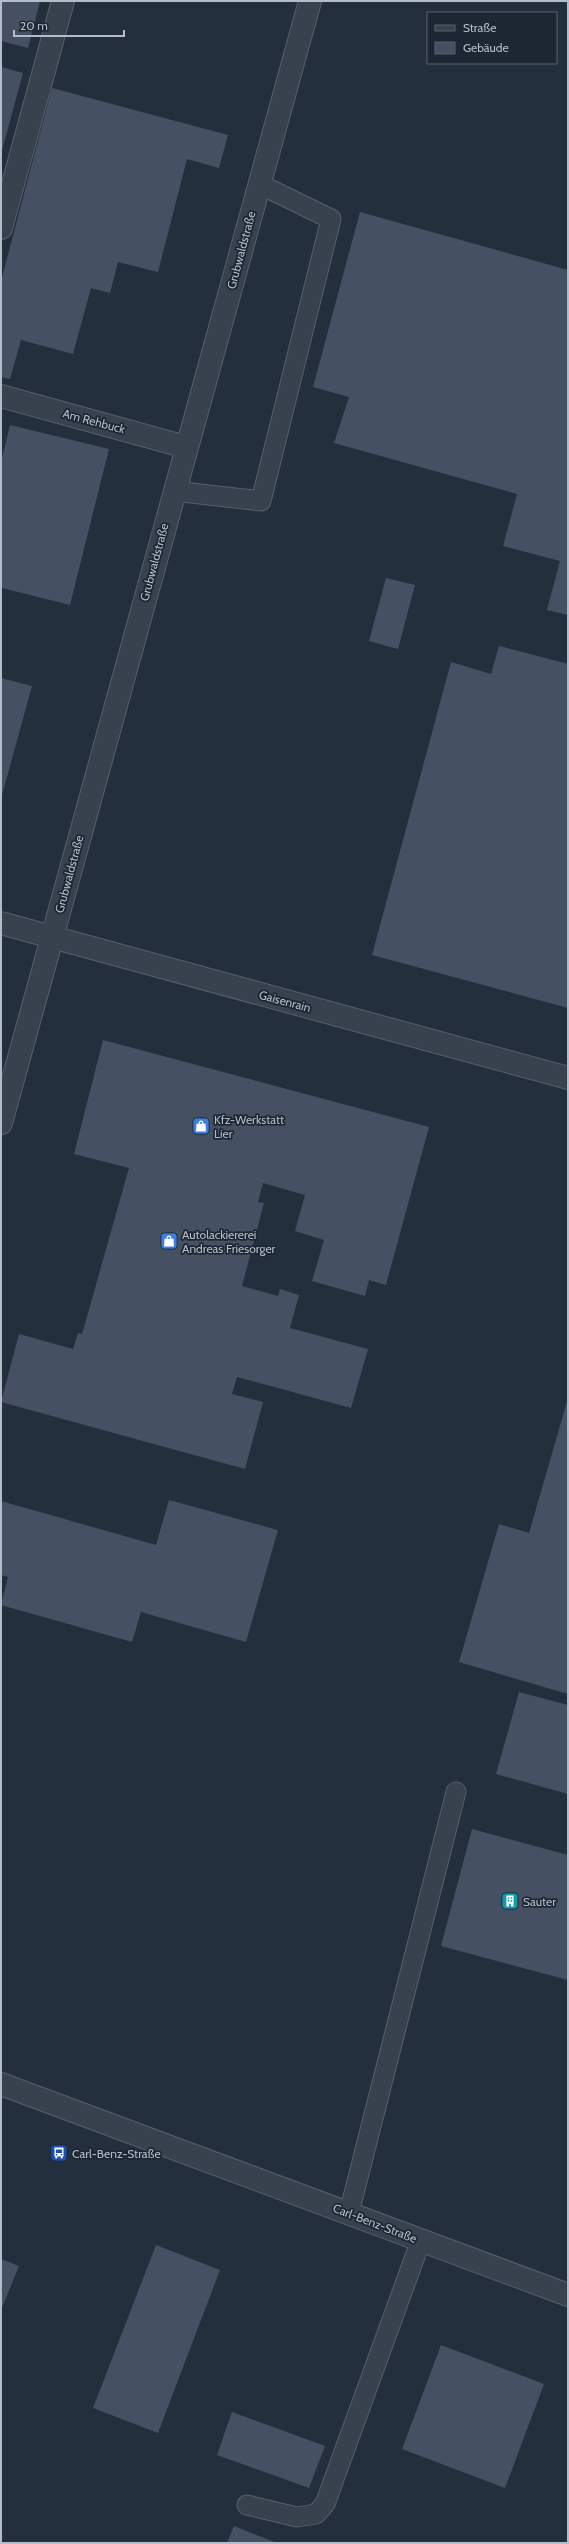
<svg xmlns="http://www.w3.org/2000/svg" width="569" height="2544" font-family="Cabin,sans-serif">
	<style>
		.building { fill: #455162 }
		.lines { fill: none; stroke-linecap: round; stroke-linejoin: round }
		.lane-casing { stroke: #565f6c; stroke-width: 21 }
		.street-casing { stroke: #565f6c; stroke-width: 24 }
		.lane { stroke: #38414e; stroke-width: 19 }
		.street { stroke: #38414e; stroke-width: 22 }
		.labels { text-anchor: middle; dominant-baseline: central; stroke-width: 3.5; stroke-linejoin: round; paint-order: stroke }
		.street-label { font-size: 12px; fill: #b4bcc9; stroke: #1d2633 }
		.poi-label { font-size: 12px; fill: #b4bcc9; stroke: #1d2633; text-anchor: start }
	</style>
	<rect width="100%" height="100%" fill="#242f3e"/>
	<!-- building -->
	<g class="building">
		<polygon points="1,1 40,1 28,48 1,41"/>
		<polygon points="1,67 23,73 1,154"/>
		<polygon points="52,88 228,135 219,168 187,159 158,272 118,262 110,293 91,288 73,354 21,340 10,379 1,377 1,281"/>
		<polygon points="360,212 568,270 568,615 547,610 560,561 503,546 517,494 334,443 349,397 313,387"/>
		<polygon points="10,425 109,449 70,605 2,588 1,591 1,462"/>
		<polygon points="386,578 415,585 398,649 369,641"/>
		<polygon points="499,646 568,664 568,1008 372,955 451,662 491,674"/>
		<polygon points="1,678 32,686 1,799"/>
		<polygon points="103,1040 429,1127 386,1285 369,1280 365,1296 312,1281 324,1240 295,1231 305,1195 263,1183 258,1202 264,1203 242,1286 278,1296 280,1289 299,1295 290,1328 368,1349 351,1408 237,1377 232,1394 263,1402 245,1469 1,1402 19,1334 73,1349 78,1333 82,1334 129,1168 74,1154"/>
		<polygon points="568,1398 568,1694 459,1662 499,1524 529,1533"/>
		<polygon points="169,1500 278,1530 246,1642 141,1612 132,1642 1,1605 8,1577 1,1575 1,1501 156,1545"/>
		<polygon points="519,1692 568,1705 568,1794 496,1774"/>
		<polygon points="472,1829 568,1855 568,1980 441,1946"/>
		<polygon points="156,2245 220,2270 158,2433 93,2408"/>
		<polygon points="1,2259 19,2266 1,2310"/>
		<polygon points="441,2345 544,2384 505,2488 402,2449"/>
		<polygon points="232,2412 325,2446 309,2488 217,2455"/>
		<polygon points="234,2526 277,2543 227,2543"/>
	</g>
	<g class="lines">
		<!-- lane casing -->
		<g class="lane-casing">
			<g id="lane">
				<polyline points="174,491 261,501 331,219 259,184"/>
				<polyline points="349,2213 456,1792"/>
				<polyline points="247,2505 297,2517 316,2514 325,2504 421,2240"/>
			</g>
		</g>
		<!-- street casing -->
		<g class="street-casing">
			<g id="street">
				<polyline points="1,228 63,1"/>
				<polyline points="1,396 186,447"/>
				<polyline points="1,923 568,1078"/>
				<polyline points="1,1123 310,1"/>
				<polyline points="1,2084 568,2295"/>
			</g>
		</g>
		<!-- lane -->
		<use href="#lane" class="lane"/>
		<!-- street -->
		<use href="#street" class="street"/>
	</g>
	<!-- icons -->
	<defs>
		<g id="shop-square" transform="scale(0.9)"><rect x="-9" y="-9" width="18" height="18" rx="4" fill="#3f7fe0" stroke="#1d2633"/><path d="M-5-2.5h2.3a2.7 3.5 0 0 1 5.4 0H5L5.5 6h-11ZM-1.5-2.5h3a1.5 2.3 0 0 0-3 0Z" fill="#fff"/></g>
		<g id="building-square" transform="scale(0.9)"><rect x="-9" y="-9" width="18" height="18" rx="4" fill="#0f9aa8" stroke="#1d2633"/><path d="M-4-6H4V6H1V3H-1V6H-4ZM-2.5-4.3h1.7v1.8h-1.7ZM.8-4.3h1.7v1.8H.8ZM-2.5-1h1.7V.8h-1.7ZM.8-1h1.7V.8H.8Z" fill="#fff"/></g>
		<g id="bus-square" transform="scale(0.9)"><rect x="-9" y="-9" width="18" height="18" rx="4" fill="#1a4fb4" stroke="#1d2633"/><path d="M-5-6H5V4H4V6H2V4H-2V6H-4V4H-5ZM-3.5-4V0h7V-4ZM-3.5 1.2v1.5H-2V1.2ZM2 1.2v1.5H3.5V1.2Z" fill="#fff"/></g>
	</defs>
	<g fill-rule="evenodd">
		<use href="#shop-square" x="201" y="1126"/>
		<use href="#shop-square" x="169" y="1241"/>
		<use href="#building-square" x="510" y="1901"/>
		<use href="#bus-square" x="59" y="2153"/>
	</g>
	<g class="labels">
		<!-- street labels -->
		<g class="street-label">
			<text transform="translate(241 250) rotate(-75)">Grubwaldstraße</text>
			<text transform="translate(94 421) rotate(15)">Am Rehbuck</text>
			<text transform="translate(154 562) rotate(-75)">Grubwaldstraße</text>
			<text transform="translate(69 874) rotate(-75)">Grubwaldstraße</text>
			<text transform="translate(285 1001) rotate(15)">Gaisenrain</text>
			<text transform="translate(375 2223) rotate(21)">Carl-Benz-Straße</text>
		</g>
		<!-- poi labels -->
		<g class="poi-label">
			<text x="214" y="1119">Kfz-Werkstatt<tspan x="214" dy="14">Lier</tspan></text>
			<text x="182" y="1234">Autolackiererei<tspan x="182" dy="14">Andreas Friesorger</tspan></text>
			<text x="523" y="1901">Sauter</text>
			<text x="72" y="2153">Carl-Benz-Straße</text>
		</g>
	</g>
	<!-- border -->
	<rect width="569" height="2544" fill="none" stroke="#b4bcc9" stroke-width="4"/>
	<!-- legend -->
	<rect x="427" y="12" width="130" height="52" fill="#1d2633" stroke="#59626f"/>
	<rect x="435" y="25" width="20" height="6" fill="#38414e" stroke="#59626f"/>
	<text x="463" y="32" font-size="12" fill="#b4bcc9">Straße</text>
	<rect x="435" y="42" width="20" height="12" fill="#455162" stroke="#59626f"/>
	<text x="463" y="52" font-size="12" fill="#b4bcc9">Gebäude</text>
	<!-- scale -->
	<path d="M14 30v6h110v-6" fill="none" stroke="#b4bcc9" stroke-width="2"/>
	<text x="20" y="30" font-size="12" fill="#b4bcc9" stroke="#1d2633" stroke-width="3" paint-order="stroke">20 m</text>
</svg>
